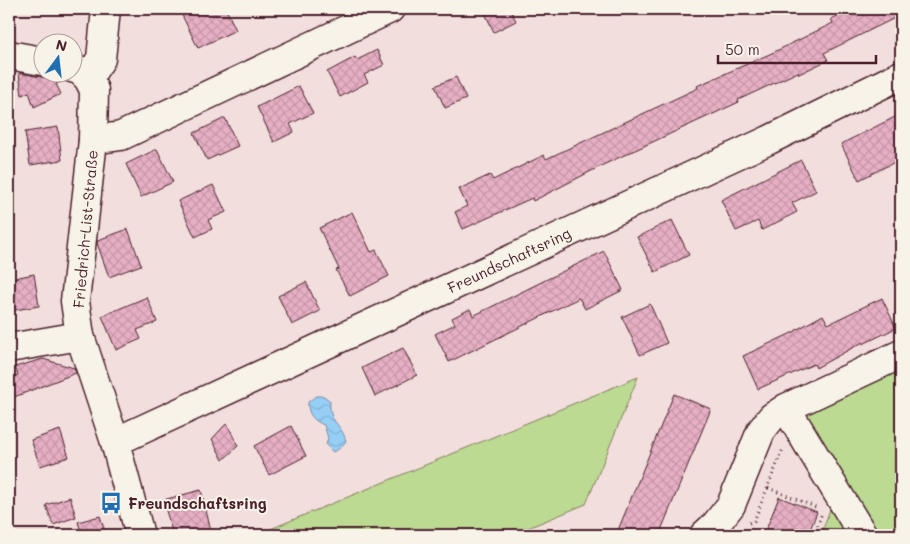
<svg xmlns="http://www.w3.org/2000/svg" width="910" height="544" font-family="Mali,sans-serif">
	<style>
		.grass { fill: #bcda92; stroke: #837c5e }
		.water { fill: url(#water-waves); stroke: #7889a5 }
		.building { fill: url(#building-cross-hatch); stroke: #4a1f2b }
		.lines { fill: none; stroke-linecap: round; stroke-linejoin: round }
		.minor-casing { stroke: #4a1f2b; stroke-width: 31 }
		.path { stroke: #4a1f2b; stroke-width: 3; stroke-dasharray: 1 4; stroke-linecap: butt }
		.minor { stroke: #f7f3e8; stroke-width: 28 }
		.labels { text-anchor: middle; dominant-baseline: central; stroke-width: 4; stroke-linejoin: round; paint-order: stroke }
		.street-label { font-size: 15px; fill: #4a1f2b; stroke: #f7f3e8 }
		.poi-label { font-size: 15px; font-weight: bold; fill: #4a1f2b; stroke: #f7f3e8; text-anchor: start }
	</style>
	<defs>
		<pattern id="water-waves" width="16" height="10" patternUnits="userSpaceOnUse" patternTransform="scale(1.25)"><rect width="16" height="10" fill="#96cff6"/><path d="M0 5q4-4 8 0t8 0" fill="none" stroke="#83b1d3"/></pattern>
		<pattern id="building-cross-hatch" width="8" height="8" patternUnits="userSpaceOnUse" patternTransform="scale(1.25)"><rect width="8" height="8" fill="#e6afc4"/><path d="M0 0l8 8M0 8l8-8" fill="none" stroke="#c796a9"/></pattern>
	</defs>
	<rect width="100%" height="100%" fill="#f2dfdd"/>
	<filter id="ink" filterUnits="userSpaceOnUse"><feTurbulence type="fractalNoise" baseFrequency=".02" numOctaves="2"/><feDisplacementMap in="SourceGraphic" scale="10" xChannelSelector="R" yChannelSelector="G"/><feConvolveMatrix kernelMatrix="1 2 1 2 8 2 1 2 1" color-interpolation-filters="sRGB"/></filter>
	<g filter="url(#ink)">
		<!-- grass -->
		<g class="grass">
			<polygon points="901,365 901,535 873,535 801,414"/>
			<polygon points="638,377 586,504 511,535 256,535"/>
			<polygon points="835,507 853,535 821,535 830,509"/>
		</g>
		<!-- water -->
		<path class="water" d="M316,396h8l6,5c-2,22 11,21 16,40 -4,5 -7,9 -13,11l-7,-7 2,-7 -4,-13c-10,-4 -17,-11 -16,-23z"/>
		<!-- building -->
		<g class="building">
			<polygon points="179,9 226,9 236,30 198,48"/>
			<polygon points="483,9 510,9 516,21 494,32"/>
			<polygon points="852,9 901,9 901,15 824,53 828,60 799,74 798,72 738,100 739,102 605,164 533,201 532,198 463,229 455,212 467,206 459,189 490,175 493,180 544,155 546,159 698,88 697,86 772,53 833,23 831,19"/>
			<polygon points="377,50 384,65 364,75 368,82 340,97 327,72 355,57 357,60"/>
			<polygon points="19,73 63,81 56,84 61,94 34,107 29,92 22,95"/>
			<polygon points="456,77 466,99 445,108 435,86"/>
			<polygon points="299,86 313,113 290,124 294,132 274,142 257,107"/>
			<polygon points="901,114 901,159 859,180 841,144"/>
			<polygon points="225,118 238,146 207,160 194,133"/>
			<polygon points="58,127 62,160 30,165 25,132"/>
			<polygon points="157,149 173,182 141,197 126,164"/>
			<polygon points="801,160 816,191 792,203 797,212 762,230 758,221 736,231 721,200"/>
			<polygon points="213,185 226,212 208,220 212,229 195,237 178,201"/>
			<polygon points="352,212 371,252 376,250 389,276 350,296 336,270 339,269 319,228"/>
			<polygon points="672,220 689,255 655,272 637,237"/>
			<polygon points="128,229 141,265 109,277 97,243 98,240"/>
			<polygon points="604,251 623,290 585,309 579,298 449,362 435,334 455,324 452,318 470,309 473,316"/>
			<polygon points="34,274 39,306 9,311 9,279"/>
			<polygon points="306,282 320,311 292,325 278,296"/>
			<polygon points="147,297 157,322 137,330 141,339 116,350 102,316"/>
			<polygon points="882,298 896,328 863,344 863,342 816,368 814,364 758,389 743,356 796,331 796,330 823,315 828,324"/>
			<polygon points="650,304 667,343 640,355 622,317"/>
			<polygon points="403,348 417,375 375,396 362,368"/>
			<polygon points="43,359 74,368 76,373 9,399 9,378 18,375 15,367"/>
			<polygon points="674,394 711,409 659,535 616,535"/>
			<polygon points="227,423 238,446 223,460 212,439"/>
			<polygon points="291,426 306,456 269,475 254,446"/>
			<polygon points="60,430 69,457 40,466 31,440"/>
			<polygon points="201,490 212,535 173,535 163,500"/>
			<polygon points="70,497 76,517 53,525 46,505"/>
			<polygon points="779,497 817,512 808,535 764,535"/>
			<polygon points="100,516 106,535 82,535 78,522"/>
		</g>
		<g class="lines">
			<!-- minor casing -->
			<g class="minor-casing">
				<g id="minor">
					<polyline points="9,55 42,61"/>
					<polyline points="72,68 79,70 88,78 94,90 93,140 75,301 80,336 115,442 140,535"/>
					<polyline points="88,78 101,59 106,9"/>
					<polyline points="93,140 121,136 390,9"/>
					<polyline points="9,348 80,336"/>
					<polyline points="786,408 863,535"/>
					<polyline points="115,442 769,140 901,75"/>
					<polyline points="704,535 716,524 731,505 761,431 772,417 786,408 901,354"/>
				</g>
			</g>
			<!-- path -->
			<g class="path">
				<polyline points="768,488 818,508"/>
				<polyline points="749,523 754,521 783,449"/>
				<polyline points="511,535 527,528"/>
				<polyline points="814,535 822,513"/>
			</g>
			<!-- minor -->
			<use href="#minor" class="minor"/>
		</g>
	</g>
	<!-- icons -->
	<defs>
		<g id="bus-bare" transform="scale(1.725)"><path d="M-5-6H5V4H4V6H2V4H-2V6H-4V4H-5ZM-3.5-4V0h7V-4ZM-3.5 1.2v1.5H-2V1.2ZM2 1.2v1.5H3.5V1.2Z" fill="#1f6fb2" stroke="#f7f3e8" stroke-width="2.5" paint-order="stroke"/></g>
	</defs>
	<g fill-rule="evenodd">
		<use href="#bus-bare" x="111" y="503"/>
	</g>
	<g class="labels">
		<!-- street labels -->
		<g class="street-label">
			<text transform="translate(85 229) rotate(-85)">Friedrich-List-Straße</text>
			<text transform="translate(509 260) rotate(-25)">Freundschaftsring</text>
		</g>
		<!-- poi labels -->
		<g class="poi-label">
			<text x="128" y="503">Freundschaftsring</text>
		</g>
	</g>
	<!-- margin -->
	<rect width="910" height="544" fill="none" stroke="#f7f3e8" stroke-width="30"/>
	<rect x="15" y="15" width="880" height="514" fill="none" stroke="#4a1f2b" stroke-width="2" filter="url(#ink)"/>
	<!-- north arrow -->
	<g transform="translate(58 58) rotate(15)"><circle r="24" fill="#f7f3e8" stroke="#b29e9c"/>
	<path d="M0-4L9 19L0 12L-9 19Z" fill="#1f6fb2"/>
	<text y="-8" font-size="14" font-weight="bold" text-anchor="middle" fill="#4a1f2b">N</text>
	</g>
	<!-- scale -->
	<path d="M718 55v8h158v-8" fill="none" stroke="#4a1f2b" stroke-width="2.5"/>
	<text x="725" y="55" font-size="15" fill="#4a1f2b" stroke="#f7f3e8" stroke-width="4" paint-order="stroke">50 m</text>
</svg>
